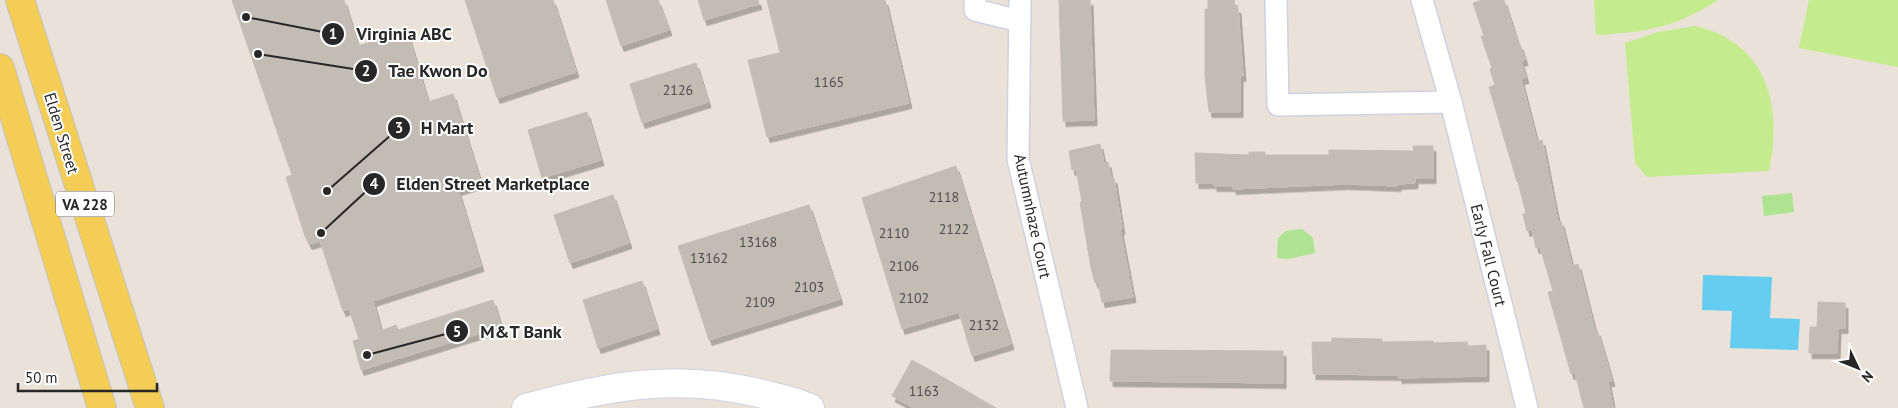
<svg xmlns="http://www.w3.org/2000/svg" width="1898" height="408" font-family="'PT Sans',sans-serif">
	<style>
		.green { fill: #aee392 }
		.pitch { fill: #c4eb8d }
		.water { fill: #67cdf0 }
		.building { fill: #c2bcb5; stroke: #c5beb2; filter: url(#shadow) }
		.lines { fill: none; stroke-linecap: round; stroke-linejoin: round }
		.minor-casing { stroke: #cdd1e1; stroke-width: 24 }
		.secondary-casing { stroke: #cdd1e1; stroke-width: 30 }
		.primary-casing { stroke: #c3c3c3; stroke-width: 30 }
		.minor { stroke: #fff; stroke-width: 21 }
		.secondary { stroke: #fff; stroke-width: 28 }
		.primary { stroke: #f3cd55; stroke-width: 28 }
		.labels { text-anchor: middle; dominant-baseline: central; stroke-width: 4; stroke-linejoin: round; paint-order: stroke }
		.number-label { font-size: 14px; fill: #4e4c4a }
		.shield { fill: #fff; stroke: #686868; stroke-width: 1 }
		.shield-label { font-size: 15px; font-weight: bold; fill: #272727 }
		.street-label { font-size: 16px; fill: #272727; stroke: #fff }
		.leader { fill: none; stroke: #272727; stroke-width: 2 }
		.callout-dot { fill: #272727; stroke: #fff; stroke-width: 2 }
		.mark-label { font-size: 15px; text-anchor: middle; font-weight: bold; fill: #fff }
		.callout-label { font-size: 18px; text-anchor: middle; font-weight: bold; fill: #272727; stroke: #fff; stroke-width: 4; stroke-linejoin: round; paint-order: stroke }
	</style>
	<defs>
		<filter id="shadow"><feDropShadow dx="3" dy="5.5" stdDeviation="0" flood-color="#0004"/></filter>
	</defs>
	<rect width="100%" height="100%" fill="#eae2d8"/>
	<!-- green -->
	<g class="green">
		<polygon points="1792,193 1794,212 1764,216 1762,196"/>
		<polygon points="1302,229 1313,238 1315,253 1288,259 1277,258 1278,238 1286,231"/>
	</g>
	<!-- pitch -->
	<g class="pitch">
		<path d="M1594,0h124c-43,28 -72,32 -122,35z"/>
		<polygon points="1809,0 1898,0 1898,67 1799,48"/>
		<path d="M1695,26c72,16 88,80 74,145l-122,6 -12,-14 -10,-120 33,-11z"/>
	</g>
	<!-- water -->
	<polygon class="water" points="1703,275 1772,277 1770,318 1800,319 1798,350 1730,348 1732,311 1702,310"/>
	<!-- building -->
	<g class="building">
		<polygon points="232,0 344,0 358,46 407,31 428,102 453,94 481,183 458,190 481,266 373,301 381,331 396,325 398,330 493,300 501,327 361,370 353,341 359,339 349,309 343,311 320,241 309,244 305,236 286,177 292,175"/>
		<polygon points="465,0 553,0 576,72 497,98"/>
		<polygon points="606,0 658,0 669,30 621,46"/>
		<polygon points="698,0 758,0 759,4 704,20"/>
		<polygon points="767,0 885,0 909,103 767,137 748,60 780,53"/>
		<polygon points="1059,0 1090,0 1094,120 1063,121"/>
		<polygon points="1208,0 1234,0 1235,8 1238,8 1243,76 1240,76 1240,112 1209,112 1205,76 1205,9 1208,9"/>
		<polygon points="1482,0 1504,0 1518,44 1520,44 1525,60 1521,61 1526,78 1521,79 1537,142 1542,140 1558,222 1561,221 1572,266 1578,264 1595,331 1597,330 1607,363 1612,381 1608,381 1613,408 1584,408 1575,373 1571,374 1548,292 1553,291 1540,247 1536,248 1532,230 1527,231 1523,214 1526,213 1518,182 1517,182 1489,87 1495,85 1490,69 1492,68 1481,36 1484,36 1473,3"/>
		<polygon points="696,63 708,102 642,123 630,84"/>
		<polygon points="587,112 601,160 542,178 528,130"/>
		<polygon points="1100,144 1104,163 1108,162 1111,178 1114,178 1122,229 1120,229 1133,297 1102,302 1098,282 1095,283 1091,268 1080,202 1082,202 1076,169 1072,170 1069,151"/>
		<polygon points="1413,146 1433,146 1433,178 1415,178 1415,183 1398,184 1398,186 1346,184 1233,189 1233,186 1214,186 1214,183 1196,183 1195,153 1249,155 1249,152 1265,152 1265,155 1329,155 1329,150 1414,151"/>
		<polygon points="956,166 1011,344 972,356 959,312 902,329 862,198"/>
		<polygon points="613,195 629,243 570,263 554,215"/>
		<polygon points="809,205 840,299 709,340 678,246"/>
		<polygon points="642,281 657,329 598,348 583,300"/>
		<polygon points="1818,302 1845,303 1845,328 1838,328 1837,353 1809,353 1810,327 1817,327"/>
		<polygon points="1332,338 1382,339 1382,342 1433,341 1433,343 1467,342 1468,346 1486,345 1486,376 1399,378 1399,375 1313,374 1312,342 1332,342"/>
		<polygon points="1111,350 1283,351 1283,383 1110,381"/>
		<polygon points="912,360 939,375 996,408 914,408 892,396"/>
	</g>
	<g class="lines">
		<!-- minor casing -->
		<g class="minor-casing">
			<g id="minor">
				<polyline points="975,0 975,10 1020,21"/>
				<polyline points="1020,0 1018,159 1077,408"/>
				<polyline points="1276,0 1278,105 1451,102 1422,0"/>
				<polyline points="1451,102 1527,408"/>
			</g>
		</g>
		<!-- secondary casing -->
		<g class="secondary-casing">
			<path id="secondary" d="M526,408c82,-22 148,-35 233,-15 17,4 35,8 51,15"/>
		</g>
		<!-- primary casing -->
		<g class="primary-casing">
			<g id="primary">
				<polyline points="20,0 150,408"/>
				<polyline points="0,68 102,408"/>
			</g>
		</g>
		<!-- minor -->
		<use href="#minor" class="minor"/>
		<!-- secondary -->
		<use href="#secondary" class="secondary"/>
		<!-- primary -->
		<use href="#primary" class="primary"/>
	</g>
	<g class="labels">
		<!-- number labels -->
		<g class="number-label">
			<text x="829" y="82">1165</text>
			<text x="678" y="90">2126</text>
			<text x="944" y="197">2118</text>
			<text x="954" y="229">2122</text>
			<text x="894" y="233">2110</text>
			<text x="758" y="242">13168</text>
			<text x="709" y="258">13162</text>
			<text x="904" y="266">2106</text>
			<text x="809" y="287">2103</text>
			<text x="914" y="298">2102</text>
			<text x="760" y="302">2109</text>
			<text x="984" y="325">2132</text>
			<text x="924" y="391">1163</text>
		</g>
		<!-- shield labels -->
		<rect class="shield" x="56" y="191.5" width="58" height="25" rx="4"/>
		<g class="shield-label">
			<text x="85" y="204">VA 228</text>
		</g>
		<!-- street labels -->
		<g class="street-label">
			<text transform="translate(62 133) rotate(73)">Elden Street</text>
			<text transform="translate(1033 216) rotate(78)">Autumnhaze Court</text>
			<text transform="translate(1489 255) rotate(76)">Early Fall Court</text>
		</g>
	</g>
	<!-- callouts -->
	<path class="leader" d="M246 17L333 34M258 54L366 71M327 191L399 128M321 233L374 184M367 355L457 331"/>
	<g class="callout-dot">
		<circle cx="246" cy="17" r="5"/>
		<circle cx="258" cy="54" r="5"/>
		<circle cx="327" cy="191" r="5"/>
		<circle cx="321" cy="233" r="5"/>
		<circle cx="367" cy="355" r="5"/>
		<circle cx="333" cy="34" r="12"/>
		<circle cx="366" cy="71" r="12"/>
		<circle cx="399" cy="128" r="12"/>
		<circle cx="374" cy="184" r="12"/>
		<circle cx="457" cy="331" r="12"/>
	</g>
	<g class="mark-label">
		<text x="333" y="39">1</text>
		<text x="366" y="76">2</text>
		<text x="399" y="133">3</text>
		<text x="374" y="189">4</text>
		<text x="457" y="337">5</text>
	</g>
	<g class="callout-label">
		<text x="404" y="40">Virginia ABC</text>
		<text x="438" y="77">Tae Kwon Do</text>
		<text x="447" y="134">H Mart</text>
		<text x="493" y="190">Elden Street Marketplace</text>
		<text x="521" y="338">M&amp;T Bank</text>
	</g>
	<!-- north arrow -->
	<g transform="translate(1858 368) rotate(133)" stroke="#ffffff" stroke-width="4" paint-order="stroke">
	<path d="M0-4L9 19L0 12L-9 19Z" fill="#272727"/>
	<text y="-8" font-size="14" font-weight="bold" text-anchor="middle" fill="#272727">N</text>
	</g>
	<!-- scale -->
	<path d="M18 383v8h139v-8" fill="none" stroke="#272727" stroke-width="2.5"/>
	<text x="25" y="383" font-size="15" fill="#272727" stroke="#ffffff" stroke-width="4" paint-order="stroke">50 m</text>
</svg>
